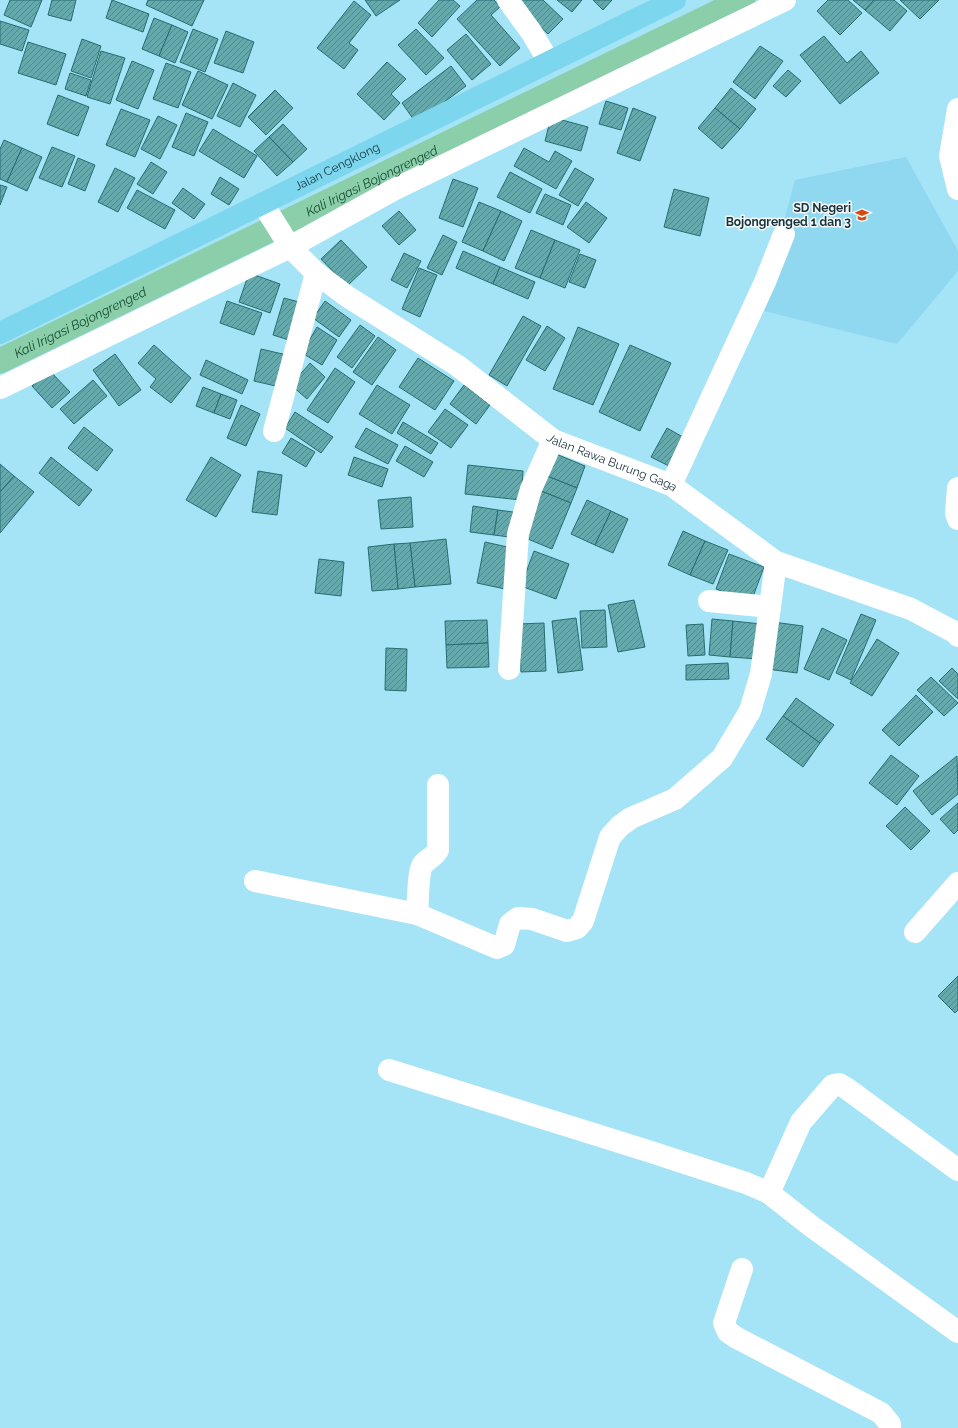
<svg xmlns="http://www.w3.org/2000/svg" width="958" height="1428" font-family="Raleway,sans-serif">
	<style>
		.built { fill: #90d8ef }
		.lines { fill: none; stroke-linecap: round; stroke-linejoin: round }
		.canal { stroke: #8bcfaa; stroke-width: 25 }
		.building { fill: url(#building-hatch); stroke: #276d70 }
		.minor { stroke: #fff; stroke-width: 22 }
		.major { stroke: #7cd7ee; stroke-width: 22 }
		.labels { text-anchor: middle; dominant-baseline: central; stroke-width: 3; stroke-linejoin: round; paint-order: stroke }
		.street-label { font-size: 12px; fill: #19323a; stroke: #f4fafc }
		.poi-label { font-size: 12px; font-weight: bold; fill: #19323a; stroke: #f4fafc; text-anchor: end }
		.water-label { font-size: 13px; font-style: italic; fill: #154a32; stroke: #f4fafc }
	</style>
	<defs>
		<pattern id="building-hatch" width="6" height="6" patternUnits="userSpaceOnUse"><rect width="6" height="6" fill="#65a9ac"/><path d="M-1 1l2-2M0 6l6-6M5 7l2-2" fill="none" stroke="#528a8d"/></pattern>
	</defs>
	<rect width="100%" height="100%" fill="#a5e3f7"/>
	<!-- built -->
	<polygon class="built" points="906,157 958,251 958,271 897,344 760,310 795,180"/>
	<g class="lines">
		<!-- canal -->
		<path class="canal" id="s1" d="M0,361l743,-361"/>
	</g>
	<!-- building -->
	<g class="building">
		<polygon points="10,0 42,0 31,27 4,15"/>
		<polygon points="52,0 76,0 71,21 48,15"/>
		<polygon points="112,0 149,14 143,32 106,18"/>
		<polygon points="148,0 204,0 192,26 146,5"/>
		<polygon points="365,0 400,0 376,16"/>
		<polygon points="439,0 453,0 460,6 432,37 418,23"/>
		<polygon points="477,0 494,0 500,7 491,15 520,48 500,66 457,19"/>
		<polygon points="520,0 543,0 563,19 548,34 516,4"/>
		<polygon points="557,0 582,0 572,12"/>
		<polygon points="593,0 612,0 603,10"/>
		<polygon points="828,0 848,0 862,13 840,35 817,11"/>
		<polygon points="853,0 874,0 865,10"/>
		<polygon points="874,0 894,0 907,11 890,31 865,10"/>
		<polygon points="900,0 939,0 920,19"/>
		<polygon points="354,1 371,15 349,43 358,50 344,69 317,48"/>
		<polygon points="154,18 172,25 159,56 142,49"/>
		<polygon points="0,21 29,30 22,51 0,44"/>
		<polygon points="172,25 188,32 175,63 159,56"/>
		<polygon points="193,29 218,39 205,72 180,62"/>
		<polygon points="416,29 444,58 426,75 398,45"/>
		<polygon points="226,31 254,42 243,73 214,63"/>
		<polygon points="466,34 491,64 472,80 447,50"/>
		<polygon points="824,36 847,63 861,51 879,73 840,104 800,55"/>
		<polygon points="82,39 101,46 91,78 71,71"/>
		<polygon points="28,42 66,54 56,85 18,73"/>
		<polygon points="760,46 783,61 755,99 733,82"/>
		<polygon points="101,51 125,58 110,104 87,97"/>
		<polygon points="132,61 154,70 138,109 116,100"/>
		<polygon points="387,62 406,79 391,94 400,103 384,120 357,94"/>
		<polygon points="166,63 191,72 178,108 153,99"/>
		<polygon points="451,66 466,86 416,123 402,103"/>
		<polygon points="788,70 801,81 786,97 773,86"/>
		<polygon points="198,71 228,85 212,119 182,105"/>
		<polygon points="70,73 91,80 86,96 65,89"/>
		<polygon points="233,83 256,95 240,127 217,116"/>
		<polygon points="731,88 756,109 740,129 715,108"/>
		<polygon points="275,90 293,108 266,135 248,117"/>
		<polygon points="58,95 89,107 78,136 47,124"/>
		<polygon points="606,101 628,108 621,130 599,124"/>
		<polygon points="633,108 656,117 640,161 617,153"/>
		<polygon points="715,108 740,129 722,149 698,128"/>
		<polygon points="121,109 150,120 135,157 106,145"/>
		<polygon points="186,113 208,122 194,156 172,147"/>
		<polygon points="158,116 177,125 160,159 141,149"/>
		<polygon points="551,117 588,127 581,151 545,141"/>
		<polygon points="283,124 307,149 293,162 269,137"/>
		<polygon points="213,129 257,156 244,178 199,151"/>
		<polygon points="269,137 293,162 277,176 254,151"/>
		<polygon points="4,140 22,148 7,182 0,179 0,149"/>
		<polygon points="52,147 75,156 62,187 39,178"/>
		<polygon points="22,148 42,157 27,191 7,182"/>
		<polygon points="524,148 549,162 555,151 572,161 556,189 514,166"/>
		<polygon points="78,158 95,165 85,191 68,184"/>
		<polygon points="151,162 167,172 153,194 137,184"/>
		<polygon points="115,168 135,178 118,212 98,202"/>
		<polygon points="575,168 594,179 578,206 559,195"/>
		<polygon points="510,172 542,189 530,213 497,197"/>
		<polygon points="220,177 239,189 229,205 211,194"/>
		<polygon points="453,179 478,188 463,227 439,218"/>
		<polygon points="0,185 7,187 0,205"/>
		<polygon points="183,188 205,204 194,219 172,203"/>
		<polygon points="674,189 709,198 700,236 664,227"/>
		<polygon points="137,190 175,210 165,229 127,208"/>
		<polygon points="545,194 571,205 563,225 536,213"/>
		<polygon points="479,202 501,211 483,251 462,242"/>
		<polygon points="586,202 607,218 589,243 567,227"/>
		<polygon points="399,211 416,230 399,245 382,226"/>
		<polygon points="501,211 522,221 504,261 483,251"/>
		<polygon points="531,230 555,240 540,278 515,268"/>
		<polygon points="443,235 457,242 442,275 427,268"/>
		<polygon points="341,240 367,267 347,286 321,259"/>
		<polygon points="555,240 580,250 565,288 540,278"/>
		<polygon points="463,251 500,267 493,284 456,268"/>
		<polygon points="404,253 421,261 407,288 391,280"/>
		<polygon points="580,254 596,260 585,288 569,282"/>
		<polygon points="500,267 535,282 528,299 493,284"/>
		<polygon points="419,268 437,275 420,317 402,309"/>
		<polygon points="249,273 280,284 270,313 239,302"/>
		<polygon points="284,298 303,303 292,341 273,335"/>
		<polygon points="227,301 262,313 254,335 220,323"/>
		<polygon points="325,301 351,320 339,337 313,318"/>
		<polygon points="523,316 541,326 507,386 489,375"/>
		<polygon points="360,325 375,336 352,368 337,357"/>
		<polygon points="547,326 565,338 545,371 526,360"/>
		<polygon points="317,327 337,340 322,365 302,353"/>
		<polygon points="578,327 619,344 593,405 553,389"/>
		<polygon points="378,337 396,350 372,385 353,372"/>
		<polygon points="154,345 191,378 171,403 150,387 156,379 138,363"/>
		<polygon points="630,345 671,363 640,431 599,412"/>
		<polygon points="261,349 287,355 280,387 254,381"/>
		<polygon points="115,354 141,390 119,406 93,370"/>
		<polygon points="418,358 454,381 435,410 399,387"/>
		<polygon points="206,360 248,380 242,394 200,375"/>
		<polygon points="310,363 325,377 307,399 291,385"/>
		<polygon points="335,368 355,382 328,423 307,410"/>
		<polygon points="49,370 70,392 52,408 32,386"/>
		<polygon points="93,380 107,396 74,424 60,409"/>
		<polygon points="377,385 410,405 392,434 359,414"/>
		<polygon points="464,385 490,405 476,424 450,404"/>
		<polygon points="203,387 221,394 214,413 196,406"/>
		<polygon points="221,394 237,400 230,419 214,413"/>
		<polygon points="241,405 260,414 246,446 227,438"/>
		<polygon points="445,409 468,425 451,448 428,432"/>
		<polygon points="295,412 333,437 321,453 285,428"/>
		<polygon points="403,422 438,443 431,454 397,433"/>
		<polygon points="84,427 113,450 97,471 68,448"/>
		<polygon points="366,428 398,445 388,464 355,447"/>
		<polygon points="667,428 690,441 675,469 651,457"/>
		<polygon points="291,438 315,452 306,467 282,453"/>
		<polygon points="405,446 433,462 424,477 396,461"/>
		<polygon points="556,454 585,466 577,488 547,476"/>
		<polygon points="51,457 92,490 79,506 39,473"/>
		<polygon points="211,457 241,475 216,517 186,500"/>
		<polygon points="354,457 388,469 382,487 348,475"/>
		<polygon points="0,464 14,476 0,492"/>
		<polygon points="468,465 523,471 521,500 465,494"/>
		<polygon points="258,471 282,475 277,515 252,512"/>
		<polygon points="14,476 34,492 0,533 0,492"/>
		<polygon points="547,476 577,488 571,503 541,491"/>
		<polygon points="541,491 571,503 552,549 523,537"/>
		<polygon points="411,497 413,527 381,529 378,500"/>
		<polygon points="587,500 611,511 595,545 571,534"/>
		<polygon points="473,506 498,510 494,535 470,532"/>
		<polygon points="498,510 513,512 509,537 494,535"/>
		<polygon points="611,511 628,519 613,553 595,545"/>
		<polygon points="683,531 705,541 690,575 668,565"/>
		<polygon points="446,539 451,584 415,587 410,543"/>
		<polygon points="705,541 728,550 713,584 690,575"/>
		<polygon points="485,542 512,548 505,589 477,583"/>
		<polygon points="410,543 415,587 398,589 394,544"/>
		<polygon points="394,544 398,589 372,591 368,547"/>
		<polygon points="534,551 569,564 556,599 521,586"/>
		<polygon points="729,554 764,567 751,602 716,589"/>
		<polygon points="319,559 344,562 341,596 315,593"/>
		<polygon points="634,600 645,647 618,652 608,605"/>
		<polygon points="605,610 607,647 582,648 580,611"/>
		<polygon points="861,614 876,620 851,680 836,673"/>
		<polygon points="576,618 583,670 558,673 552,621"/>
		<polygon points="712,619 733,621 730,657 709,655"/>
		<polygon points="487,620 488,643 446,645 445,621"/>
		<polygon points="733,621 761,624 758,659 730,657"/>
		<polygon points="773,622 803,626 797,673 767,669"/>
		<polygon points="544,623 546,671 521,672 519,624"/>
		<polygon points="703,624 705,655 688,656 686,625"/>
		<polygon points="822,628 847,640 829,680 804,669"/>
		<polygon points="877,639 899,653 872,696 850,683"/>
		<polygon points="488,643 489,667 447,668 446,645"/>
		<polygon points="386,648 407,649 406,691 385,690"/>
		<polygon points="728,663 729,679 686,680 686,665"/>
		<polygon points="952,668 958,674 958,699 939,681"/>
		<polygon points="931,677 958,703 944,716 917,690"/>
		<polygon points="916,695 933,712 899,746 882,730"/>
		<polygon points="796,698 834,725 820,743 783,716"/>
		<polygon points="783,716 820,743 803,767 766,739"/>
		<polygon points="891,755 919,776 897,805 869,783"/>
		<polygon points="957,756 958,794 932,815 913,791"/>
		<polygon points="958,803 958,830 954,834 940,819"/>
		<polygon points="905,807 930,831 911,850 886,826"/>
		<polygon points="958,976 958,1010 955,1013 938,996"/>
	</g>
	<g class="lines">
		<!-- minor -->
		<g class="minor">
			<polyline points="508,0 532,33 549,62"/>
			<polyline points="958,109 950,156 958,189"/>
			<path id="s2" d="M263,204l27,43 26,26 32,24 110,69 95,74 118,45 105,77 135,47 45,24 2,3"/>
			<polyline points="0,388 290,247 395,189 785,0"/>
			<polyline points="274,431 316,273"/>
			<polyline points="671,485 765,282 784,234"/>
			<polyline points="958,488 956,513 958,519"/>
			<polyline points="709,601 770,607"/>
			<polyline points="509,669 518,534 531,489 553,440"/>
			<polyline points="255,881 417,914 497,948 504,945 510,924 518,918 532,919 567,931 577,928 583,921 610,837 620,826 631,818 675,799 722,758 750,711 761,674 776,562"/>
			<path d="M417,914c1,-9 1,-41 5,-48 4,-7 13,-9 16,-16v-65"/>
			<polyline points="915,932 958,883"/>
			<polyline points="389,1070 648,1151 746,1183 769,1193 811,1226 958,1332"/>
			<polyline points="769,1193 801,1122 833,1085 839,1084 846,1088 958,1170"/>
			<polyline points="742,1269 724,1323 728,1332 737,1338 881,1413 890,1424 890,1428"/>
		</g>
		<!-- major -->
		<path class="major" id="s3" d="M0,333l675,-333"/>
	</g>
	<!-- icons -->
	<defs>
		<g id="school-bare" transform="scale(1.08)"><path d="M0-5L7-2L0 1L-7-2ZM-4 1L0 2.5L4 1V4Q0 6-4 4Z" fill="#d24c11" stroke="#f4fafc" stroke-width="2.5" paint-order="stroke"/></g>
	</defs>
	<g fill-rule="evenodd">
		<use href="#school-bare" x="862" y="215"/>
	</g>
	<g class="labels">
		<!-- street labels -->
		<g class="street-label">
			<text stroke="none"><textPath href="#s3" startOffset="376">Jalan Cengklong</textPath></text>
			<text stroke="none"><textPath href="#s2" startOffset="441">Jalan Rawa Burung Gaga</textPath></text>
		</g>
		<!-- poi labels -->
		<g class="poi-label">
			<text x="851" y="208">SD Negeri<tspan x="851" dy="14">Bojongrenged 1 dan 3</tspan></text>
		</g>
		<!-- water labels -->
		<g class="water-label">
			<text stroke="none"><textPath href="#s1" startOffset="413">Kali Irigasi Bojongrenged</textPath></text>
			<text stroke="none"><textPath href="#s1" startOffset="89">Kali Irigasi Bojongrenged</textPath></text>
		</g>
	</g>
</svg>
